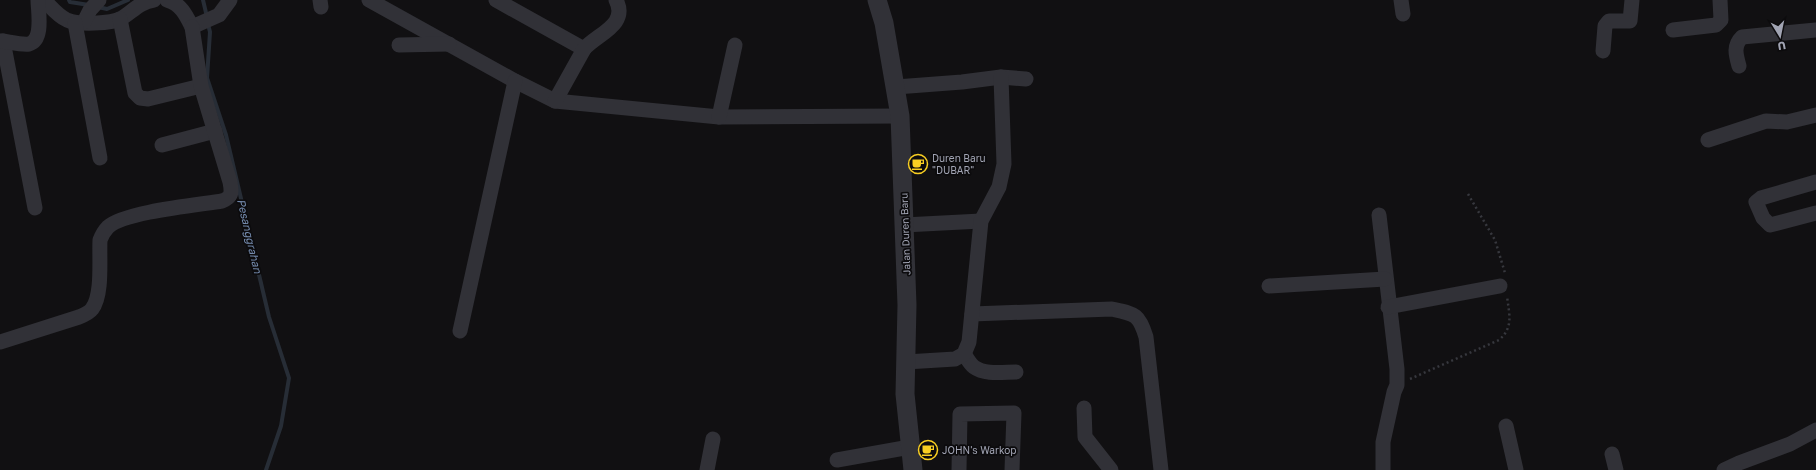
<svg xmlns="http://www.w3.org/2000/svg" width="1816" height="470" font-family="'Golos Text',sans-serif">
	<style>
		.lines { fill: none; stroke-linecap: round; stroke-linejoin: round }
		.stream { stroke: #272d36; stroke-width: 4 }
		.path { stroke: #37383e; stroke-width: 2.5; stroke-dasharray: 2 3; stroke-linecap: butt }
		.minor { stroke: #313137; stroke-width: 15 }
		.tertiary { stroke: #313137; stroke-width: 19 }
		.labels { text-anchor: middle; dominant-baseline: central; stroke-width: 3.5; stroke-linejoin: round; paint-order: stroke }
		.poi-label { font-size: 10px; fill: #a1a4b3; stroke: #0c0b0d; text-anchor: start }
		.street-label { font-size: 10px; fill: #a1a4b3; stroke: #0c0b0d }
		.water-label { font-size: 11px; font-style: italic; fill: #768db0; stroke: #0c0b0d }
	</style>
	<rect width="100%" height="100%" fill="#111012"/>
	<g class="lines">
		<!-- stream -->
		<g class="stream">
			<polyline points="69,0 70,2 89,5"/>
			<polyline points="203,0 207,17"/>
			<polyline points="98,7 107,9 128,0"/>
			<polyline points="208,24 210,32 207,78 226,135 269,317 289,378 281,426 266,470"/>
		</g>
		<!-- path -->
		<g class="path">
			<polyline points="1468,194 1495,240 1505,273"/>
			<path d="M1410,379l89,-39c15,-13 10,-26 8,-44"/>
		</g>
		<!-- minor -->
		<g class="minor">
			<path d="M44,0c7,7 14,16 23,20 10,5 45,4 55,-2 11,-7 18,-16 32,-18"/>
			<path d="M167,0c14,4 19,15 25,27l27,-12 11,-15"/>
			<polyline points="320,0 321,7"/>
			<polyline points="369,0 515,81 555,101 719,117 900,116"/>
			<polyline points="496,0 584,49"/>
			<polyline points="1401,0 1403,14"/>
			<polyline points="120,19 135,93 140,98 148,99 201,86"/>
			<polyline points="84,22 90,10 99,0"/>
			<polyline points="75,23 100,158"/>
			<polyline points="1673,30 1716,25 1721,20 1720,0"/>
			<polyline points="0,41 3,41 35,208"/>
			<path d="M3,41c7,1 19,4 26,3 15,-4 9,-33 9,-44"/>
			<polyline points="399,45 449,44"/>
			<polyline points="1603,51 1605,26 1609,21 1630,21 1632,0"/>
			<path d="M1739,66c-3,-11 -6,-20 3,-29l74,-7"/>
			<polyline points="896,87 962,82 1001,77 1026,79"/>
			<path d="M555,101l29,-52c13,-15 45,-24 32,-49"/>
			<polyline points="719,117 735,45"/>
			<polyline points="1708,140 1766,121 1787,122 1816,115"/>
			<polyline points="162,145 215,131"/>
			<polyline points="1816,182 1761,198 1756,202 1763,218 1770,225 1816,213"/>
			<polyline points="1379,215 1397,369 1397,385 1394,392 1383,442 1383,470"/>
			<polyline points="904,225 981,221"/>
			<polyline points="1269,286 1385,279"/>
			<polyline points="1388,307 1500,286"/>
			<path d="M972,314l140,-5c23,5 27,5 34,28l15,133"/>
			<polyline points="460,331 515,81"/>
			<path d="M0,342l79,-25c5,-2 10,-4 13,-8 11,-14 7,-51 8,-69 2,-5 4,-9 8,-13 16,-15 89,-22 114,-26 10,-4 10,-8 8,-19l-29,-96 -9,-59"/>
			<path d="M964,354c3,4 6,10 10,13 11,8 29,5 42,5"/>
			<polyline points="906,362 955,359 964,354 969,342 981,221 999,187 1004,164 1001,77"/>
			<polyline points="1084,408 1085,437 1111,470"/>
			<polyline points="1506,426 1516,470"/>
			<polyline points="1612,454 1616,470"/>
			<polyline points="837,460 910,447"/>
			<polyline points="707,470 713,439"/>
			<polyline points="959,470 960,414 1014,413 1012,470"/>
			<polyline points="1724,470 1739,463 1790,444 1816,430"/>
		</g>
		<!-- tertiary -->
		<polyline class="tertiary" points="877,0 884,23 900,116 907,305 905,394 913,470"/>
	</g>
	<!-- icons -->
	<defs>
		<g id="cafe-ring" transform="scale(1)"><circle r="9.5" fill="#0c0b0d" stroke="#f8ce22" stroke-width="1.5"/><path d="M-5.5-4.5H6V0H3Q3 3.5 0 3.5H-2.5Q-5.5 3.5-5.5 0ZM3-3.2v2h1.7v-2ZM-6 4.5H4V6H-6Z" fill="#f8ce22"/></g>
	</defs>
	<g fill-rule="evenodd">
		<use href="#cafe-ring" x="918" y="164"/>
		<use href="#cafe-ring" x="928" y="450"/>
	</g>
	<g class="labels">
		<!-- poi labels -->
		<g class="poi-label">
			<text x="932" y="158">Duren Baru<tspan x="932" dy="12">"DUBAR"</tspan></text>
			<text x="942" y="450">JOHN's Warkop</text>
		</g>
		<!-- street labels -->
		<g class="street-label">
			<text transform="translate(905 234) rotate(-92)">Jalan Duren Baru</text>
		</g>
		<!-- water labels -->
		<g class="water-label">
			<text transform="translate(250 236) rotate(77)">Pesanggrahan</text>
		</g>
	</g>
	<!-- north arrow -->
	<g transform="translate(1780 36) rotate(170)" stroke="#0c0b0d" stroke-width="3" paint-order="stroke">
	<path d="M0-3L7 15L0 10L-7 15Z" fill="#a1a4b3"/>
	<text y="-6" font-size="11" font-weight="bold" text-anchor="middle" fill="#a1a4b3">U</text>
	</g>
</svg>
